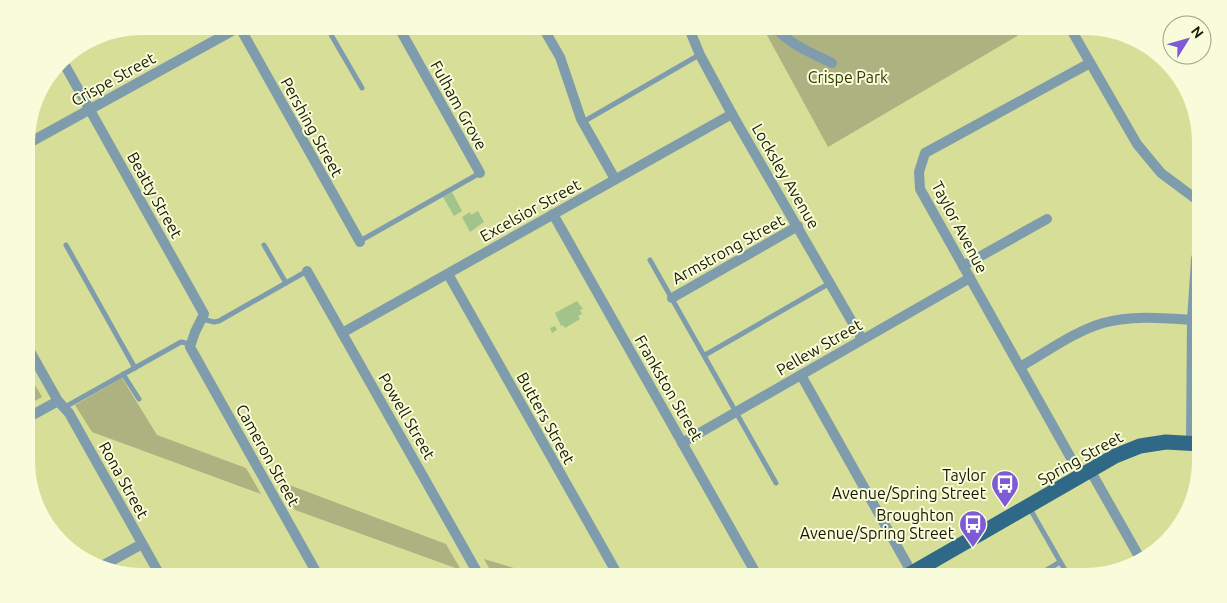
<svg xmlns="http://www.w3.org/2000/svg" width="1227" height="603" font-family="Ubuntu,sans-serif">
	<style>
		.green { fill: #adb280 }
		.building { fill: #a2c48a }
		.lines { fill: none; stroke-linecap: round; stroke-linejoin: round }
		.service { stroke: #7f9cad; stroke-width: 5 }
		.minor { stroke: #7f9cad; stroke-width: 10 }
		.primary { stroke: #2f6987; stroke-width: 15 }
		.labels { text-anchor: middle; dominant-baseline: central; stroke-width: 4; stroke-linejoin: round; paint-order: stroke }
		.park-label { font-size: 16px; fill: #353803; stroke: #f8fcda }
		.street-label { font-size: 16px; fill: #171900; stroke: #f8fcda }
		.poi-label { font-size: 16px; fill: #171900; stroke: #f8fcda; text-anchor: end }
	</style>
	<rect width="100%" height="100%" fill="#d7de98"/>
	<!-- green -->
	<g class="green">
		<polygon points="762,26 1034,26 828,147"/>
		<polygon points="122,378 157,435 246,468 261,494 92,432 75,405"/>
		<polygon points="27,382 35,385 42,397 27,405"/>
		<polygon points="276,480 446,544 461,570 295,510"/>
		<polygon points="484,559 544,577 494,577"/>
	</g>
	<!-- building -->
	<g class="building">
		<polygon points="452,192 462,211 454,216 443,197"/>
		<polygon points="478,211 484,222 470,232 462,217 470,212 471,215"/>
		<polygon points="577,301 583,309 580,310 582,314 578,316 580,319 565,328 563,325 561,326 555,313"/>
		<polygon points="555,326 557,330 552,333 550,328"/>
	</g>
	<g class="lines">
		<!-- service -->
		<g class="service">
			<polyline points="326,26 362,88"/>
			<polyline points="583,122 699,55"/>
			<polyline points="360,241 480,173"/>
			<polyline points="66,245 135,368"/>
			<polyline points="264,245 286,283"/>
			<polyline points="650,260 776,483"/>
			<polyline points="202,319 214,322 219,321 307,271"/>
			<polyline points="705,355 830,283"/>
			<polyline points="123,374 139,399"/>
			<polyline points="65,407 181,342 191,344"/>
			<polyline points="1029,507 1069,577"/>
			<polyline points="1035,577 1060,562"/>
		</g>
		<!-- minor -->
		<g class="minor">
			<polyline points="239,26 360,242"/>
			<polyline points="398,26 480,173"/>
			<polyline points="542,26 560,57 581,119 615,179"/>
			<polyline points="688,26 700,55 732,114 862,339"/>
			<path d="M774,26c16,19 37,27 58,37"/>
			<polyline points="1069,26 1137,144 1161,173 1200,202"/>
			<polyline points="62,60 204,314 195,332 190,347 319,577"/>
			<polyline points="27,144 241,26"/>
			<polyline points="553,214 758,577"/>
			<polyline points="963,266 1047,219"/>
			<polyline points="307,271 480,577"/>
			<polyline points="448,274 619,577"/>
			<polyline points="672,298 798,226"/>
			<polyline points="342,333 732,114"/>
			<polyline points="27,346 58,401 69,413 161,577"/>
			<path d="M1020,367c27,-15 53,-35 83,-44 29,-8 60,-5 89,-3"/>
			<polyline points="801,375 912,573"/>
			<polyline points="27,418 58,401"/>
			<polyline points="682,443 970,278"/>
			<polyline points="1191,443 1192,320 1196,259 1200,244"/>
			<polyline points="1090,470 1141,560"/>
			<polyline points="1081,476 920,189 919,172 925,153 1090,63"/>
			<polyline points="100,567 142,544"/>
		</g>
		<!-- primary -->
		<polyline class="primary" points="905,577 1115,456 1140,446 1166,442 1201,444"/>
	</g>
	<!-- icons -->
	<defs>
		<g id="bus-pin" transform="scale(1.4375)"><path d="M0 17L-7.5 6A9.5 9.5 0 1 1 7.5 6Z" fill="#7e5ad5" stroke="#f8fcda"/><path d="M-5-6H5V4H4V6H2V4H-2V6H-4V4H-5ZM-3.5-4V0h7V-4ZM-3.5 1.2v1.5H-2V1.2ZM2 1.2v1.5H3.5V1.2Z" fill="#fff"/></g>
	</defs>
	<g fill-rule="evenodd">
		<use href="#bus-pin" x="1005" y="484"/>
		<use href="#bus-pin" x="973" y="524"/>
	</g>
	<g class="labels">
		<!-- park labels -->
		<g class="park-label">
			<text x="848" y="77">Crispe Park</text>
		</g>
		<!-- street labels -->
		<g class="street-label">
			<text transform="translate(113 79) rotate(-29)">Crispe Street</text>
			<text transform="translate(459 105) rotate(61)">Fulham Grove</text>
			<text transform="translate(312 127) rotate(61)">Pershing Street</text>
			<text transform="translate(786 176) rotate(60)">Locksley Avenue</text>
			<text transform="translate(155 195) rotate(61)">Beatty Street</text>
			<text transform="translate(530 210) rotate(-29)">Excelsior Street</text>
			<text transform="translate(960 227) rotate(62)">Taylor Avenue</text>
			<text transform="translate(728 249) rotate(-29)">Armstrong Street</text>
			<text transform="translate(819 347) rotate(-30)">Pellew Street</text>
			<text transform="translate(669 388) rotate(60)">Frankston Street</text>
			<text transform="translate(407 416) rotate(60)">Powell Street</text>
			<text transform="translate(546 418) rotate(61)">Butters Street</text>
			<text transform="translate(268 455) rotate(61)">Cameron Street</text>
			<text transform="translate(1080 458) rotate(-29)">Spring Street</text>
			<text transform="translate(124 480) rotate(61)">Rona Street</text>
		</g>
		<!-- poi labels -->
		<g class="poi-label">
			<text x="986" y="475">Taylor<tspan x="986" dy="18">Avenue/Spring Street</tspan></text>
			<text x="954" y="515">Broughton<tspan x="954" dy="18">Avenue/Spring Street</tspan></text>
		</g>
	</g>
	<!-- crop -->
	<path d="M0 0H1227V603H0ZM142 35H1085A107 107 0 0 1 1192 142V461A107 107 0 0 1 1085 568H142A107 107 0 0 1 35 461V142A107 107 0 0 1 142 35Z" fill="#f8fcda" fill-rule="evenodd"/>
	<!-- north arrow -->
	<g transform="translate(1187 40) rotate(53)"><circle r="24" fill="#f8fcda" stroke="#9ea183"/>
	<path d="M0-4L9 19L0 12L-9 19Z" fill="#7e5ad5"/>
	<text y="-8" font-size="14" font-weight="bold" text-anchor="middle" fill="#171900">N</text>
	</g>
</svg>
